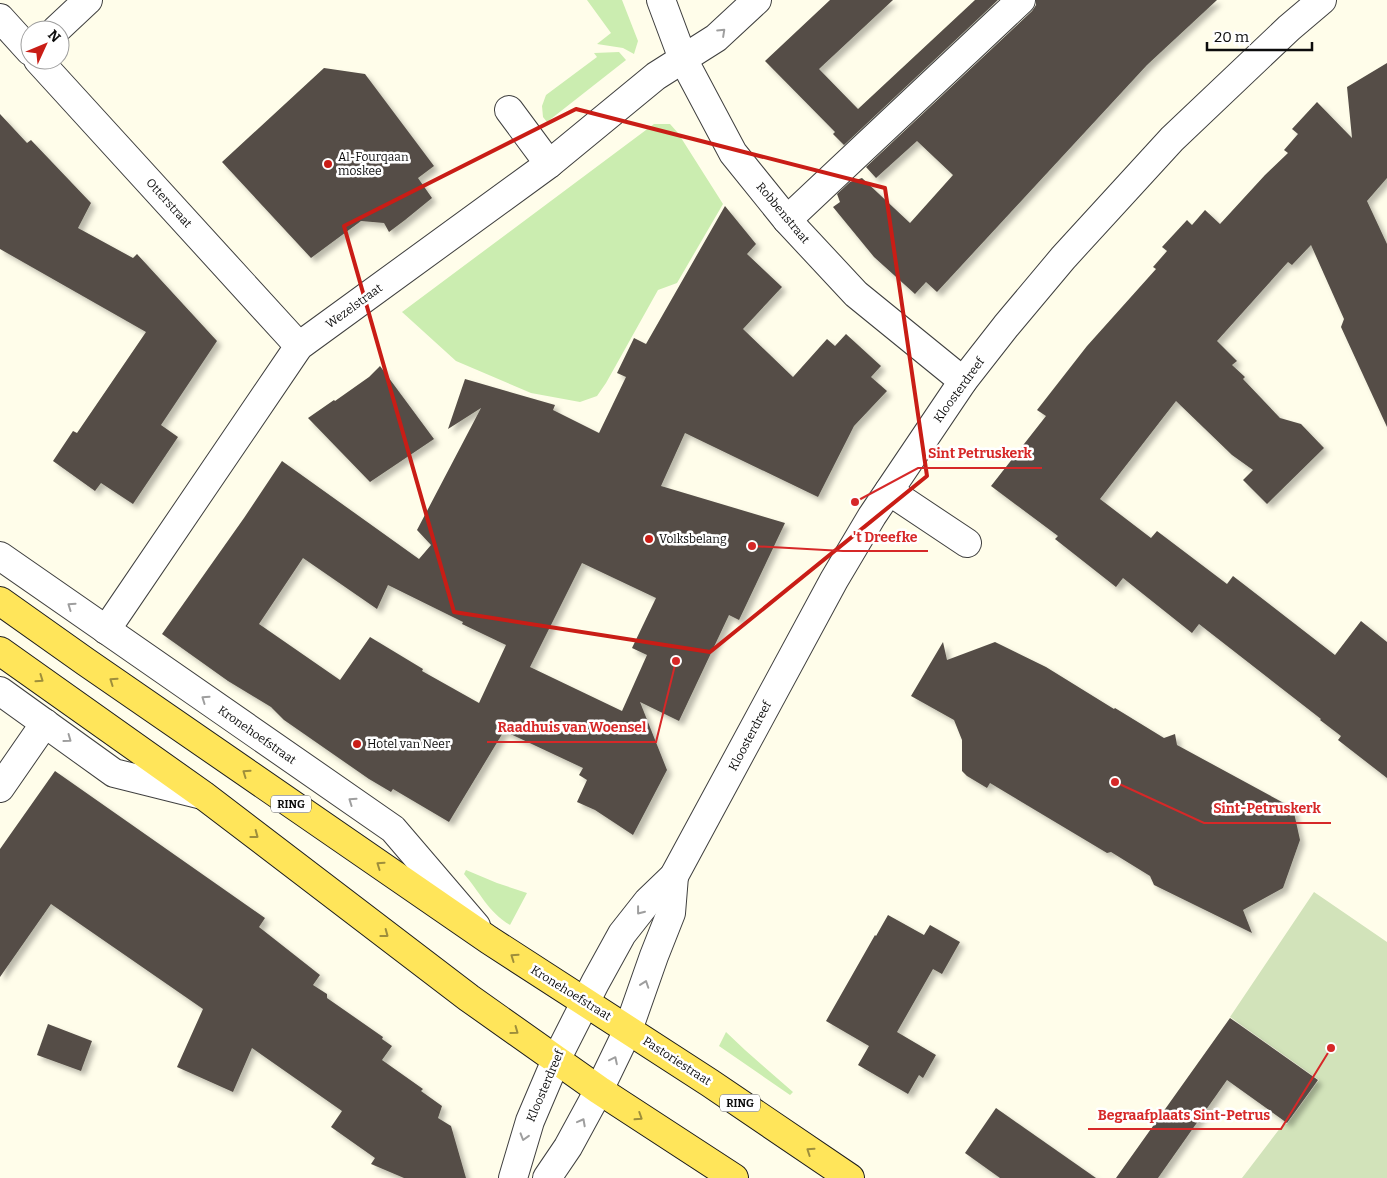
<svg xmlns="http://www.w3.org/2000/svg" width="1387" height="1178" font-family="Bitter,serif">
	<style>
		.green { fill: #cbedb0 }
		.cemetery { fill: #d2e3ba }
		.building { fill: #554e47; fill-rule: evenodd; filter: url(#shadow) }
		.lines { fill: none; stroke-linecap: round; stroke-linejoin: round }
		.minor-casing { stroke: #3f3f3f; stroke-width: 30 }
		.major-casing { stroke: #1d1d1d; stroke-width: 30 }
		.minor { stroke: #fff; stroke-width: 28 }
		.major { stroke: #ffe55a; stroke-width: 28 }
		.oneway { stroke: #9e9e9e }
		.oneway2 { stroke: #9e8e3b }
		.marked { fill: none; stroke: #c91d16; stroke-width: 4; stroke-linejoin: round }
		.poi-dot { fill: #c91d16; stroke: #fff; stroke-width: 2 }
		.labels { text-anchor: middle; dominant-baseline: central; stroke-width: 5; stroke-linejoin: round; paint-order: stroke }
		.shield { fill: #fff; stroke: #555; stroke-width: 1 }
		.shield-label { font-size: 11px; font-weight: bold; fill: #0c0c0c }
		.poi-label { font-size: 12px; fill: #0c0c0c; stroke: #fff; text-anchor: start }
		.street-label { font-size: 12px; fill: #0c0c0c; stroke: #fff }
		.leader { fill: none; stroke: #d62828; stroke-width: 2 }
		.callout-dot { fill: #d62828; stroke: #fff; stroke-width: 2 }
		.callout-label { font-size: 14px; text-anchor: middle; font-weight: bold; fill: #d62828; stroke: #fff; stroke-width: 5; stroke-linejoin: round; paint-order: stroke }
	</style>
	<defs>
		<filter id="shadow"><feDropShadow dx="4.5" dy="4.5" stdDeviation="2.5" flood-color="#0004"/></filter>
	</defs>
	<rect width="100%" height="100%" fill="#fffdea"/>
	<!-- green -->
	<g class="green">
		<polygon points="587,0 622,0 638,41 634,54 623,48 597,44 611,33"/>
		<polygon points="619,52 626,60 547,122 543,117 542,106 546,95 597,57 594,53"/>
		<polygon points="654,124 670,124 678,133 723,204 677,283 658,290 606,383 597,396 580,402 531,393 456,361 402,312"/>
		<path d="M466,870l31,13 30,10 -17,32c-22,-13 -30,-33 -46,-51z"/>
		<polygon points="726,1032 745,1050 793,1092 790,1095 719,1046"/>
	</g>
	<!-- cemetery -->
	<polygon class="cemetery" points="1314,892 1387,942 1387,1178 1242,1178 1284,1123 1287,1124 1319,1080 1230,1017"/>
	<!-- building -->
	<g class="building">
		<polygon points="830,0 893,0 819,69 858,109 975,0 998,0 844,145 833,134 835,132 765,61"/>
		<polygon points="1036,0 1217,0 1147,65 937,292 926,282 915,294 874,257 833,207 840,202 837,194 850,182 862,178 910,223 953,175 917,141 876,178 866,167 1032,11 1036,5"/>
		<polygon points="1387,63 1387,178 1367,201 1387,244 1387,427 1341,327 1344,319 1311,245 1292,265 1288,262 1217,341 1237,361 1232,365 1245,377 1243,379 1280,418 1301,424 1324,448 1267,504 1243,480 1253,470 1232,455 1176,401 1100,499 1151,538 1157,531 1227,584 1233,576 1335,655 1361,621 1387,642 1387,778 1338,740 1341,736 1320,720 1321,719 1199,624 1192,633 1123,578 1116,587 1055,539 1058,536 991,486 1046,416 1037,410 1087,346 1156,269 1153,267 1167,251 1162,247 1187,220 1192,225 1205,210 1220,224 1265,175 1288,153 1284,150 1298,134 1292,129 1317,102 1352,138 1347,87"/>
		<polygon points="324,68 365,74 434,166 418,178 432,198 405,220 389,232 384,223 361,221 311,258 222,162"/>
		<polygon points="0,114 27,143 31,140 91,203 78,228 133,258 137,254 217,341 161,425 178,437 133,504 101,483 95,491 53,461 73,431 77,433 146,332 0,249"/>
		<path d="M725,206l31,38 -9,10 35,33 -39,42 50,48 34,-38 8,7 11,-12 35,32 -10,11 16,14 -33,35 -36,71 -133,-64 -24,53 124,37 -46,97 -10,-5 -50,106 -39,-19 27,68 -34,65 -38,-25 -18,-8 10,-22 -8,-5 4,-7 -79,-37 -55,91 -56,-33 -2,3 -22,-13 -85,-59 -13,-13 -43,-26 -66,-47 82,-116 38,-57 137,98 12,-14 -14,-15 64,-122 -33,21 17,-50 90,26 -2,5 46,23 27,-56 -9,-4 17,-35 12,6zM303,558l74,51 11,-24 75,37 -1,2 44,21 -27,58 -57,-32 1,-2 -53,-32 -30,43 -81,-56zM582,563l74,35 -24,50 15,7 -25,56 -92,-44z"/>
		<polygon points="380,366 434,439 370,482 308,418 334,400 335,401 369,377"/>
		<polygon points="943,642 947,660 995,642 1046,667 1114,709 1115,708 1164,738 1175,734 1177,745 1293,808 1300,840 1283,888 1243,910 1252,933 1154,885 1150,876 1111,852 1107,853 990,783 987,788 967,776 962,771 962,740 954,720 911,696"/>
		<polygon points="55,771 265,918 259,927 320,975 313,985 327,994 327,998 383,1037 382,1039 392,1046 382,1060 423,1089 421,1091 442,1106 438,1118 451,1126 466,1178 404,1178 371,1164 375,1158 331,1127 342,1111 252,1048 233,1092 177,1067 203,1009 51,904 0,977 0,849"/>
		<polygon points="888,915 924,935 930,925 960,942 942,974 933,969 897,1032 936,1055 923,1078 919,1075 908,1094 858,1065 869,1046 826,1021 875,935 876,936"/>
		<polygon points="1230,1018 1318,1080 1308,1094 1287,1123 1227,1080 1158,1178 1116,1178"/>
		<polygon points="48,1024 92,1041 81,1071 37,1055"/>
		<polygon points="996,1108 1096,1178 1000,1178 965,1153"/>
	</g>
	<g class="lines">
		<!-- minor casing -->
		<g class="minor-casing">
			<g id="minor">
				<polyline points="661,0 683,59 733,153 787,220 856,294 963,381"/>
				<polyline points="0,18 30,51"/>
				<polyline points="56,30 88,0"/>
				<polyline points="38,60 299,346"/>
				<polyline points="509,110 549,164"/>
				<polyline points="787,220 1021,0"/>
				<polyline points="889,491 967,543"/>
				<polyline points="0,556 393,829 476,926"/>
				<polyline points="106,630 299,346 549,164 656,76 716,38 757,0"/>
				<polyline points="0,691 114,773 202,795"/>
				<polyline points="0,788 45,723"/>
				<polyline points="513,1178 530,1121 556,1060 595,983 622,934 648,901 674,876 834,580 872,516 963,381 1006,326 1063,258 1172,139 1289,28 1322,0"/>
				<polyline points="547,1178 568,1147 599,1090 628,1030 654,956 671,913 674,876"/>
			</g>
		</g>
		<!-- major casing -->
		<g class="major-casing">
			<g id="major">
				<polyline points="0,601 86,662 489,940 710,1083 850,1178"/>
				<polyline points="0,651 203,795 469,998 599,1090 734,1178"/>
			</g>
		</g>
		<!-- minor -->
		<use href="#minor" class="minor"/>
		<!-- major -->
		<use href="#major" class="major"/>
	</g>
	<!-- one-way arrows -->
	<defs><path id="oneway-chevron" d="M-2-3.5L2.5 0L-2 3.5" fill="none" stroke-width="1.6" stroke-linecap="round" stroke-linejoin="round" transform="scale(1.25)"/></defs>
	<g class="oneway">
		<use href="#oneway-chevron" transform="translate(722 32) rotate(-43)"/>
		<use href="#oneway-chevron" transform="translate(71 606) rotate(-145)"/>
		<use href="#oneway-chevron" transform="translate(205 699) rotate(-145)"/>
		<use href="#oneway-chevron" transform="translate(68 739) rotate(36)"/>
		<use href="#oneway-chevron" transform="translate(352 801) rotate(-145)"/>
		<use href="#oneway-chevron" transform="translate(640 911) rotate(128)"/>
		<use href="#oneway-chevron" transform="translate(645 984) rotate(-71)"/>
		<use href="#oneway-chevron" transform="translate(614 1060) rotate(-64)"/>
		<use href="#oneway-chevron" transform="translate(582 1122) rotate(-62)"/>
		<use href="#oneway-chevron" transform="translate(524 1137) rotate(107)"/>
	</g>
	<g class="oneway2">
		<use href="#oneway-chevron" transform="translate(40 679) rotate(35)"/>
		<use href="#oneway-chevron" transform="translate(113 681) rotate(-145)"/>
		<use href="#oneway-chevron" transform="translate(246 773) rotate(-145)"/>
		<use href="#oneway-chevron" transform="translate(255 835) rotate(37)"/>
		<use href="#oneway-chevron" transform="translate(380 865) rotate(-145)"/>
		<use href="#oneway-chevron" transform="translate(385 934) rotate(37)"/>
		<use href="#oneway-chevron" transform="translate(514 957) rotate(-145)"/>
		<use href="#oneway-chevron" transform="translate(515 1031) rotate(36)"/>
		<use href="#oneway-chevron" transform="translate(639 1117) rotate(33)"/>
		<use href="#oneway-chevron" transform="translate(810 1151) rotate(-146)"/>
	</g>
	<!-- marked area -->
	<path class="marked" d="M576,109l309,79 42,288 -217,176 -256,-40 -110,-386z"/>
	<!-- markers -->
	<g class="poi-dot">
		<circle cx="328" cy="164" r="5"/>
		<circle cx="649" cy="539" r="5"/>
		<circle cx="357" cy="744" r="5"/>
	</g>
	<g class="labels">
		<!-- shield labels -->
		<g class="shield">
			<rect x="271" y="795.5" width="40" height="17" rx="4"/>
			<rect x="720" y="1094.5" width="40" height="17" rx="4"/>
		</g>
		<g class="shield-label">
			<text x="291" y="804">RING</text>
			<text x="740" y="1103">RING</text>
		</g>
		<!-- poi labels -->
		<g class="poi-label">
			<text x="338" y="157">Al-Fourqaan<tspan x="338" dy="14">moskee</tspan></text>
			<text x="659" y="539">Volksbelang</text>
			<text x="367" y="744">Hotel van Neer</text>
		</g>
		<!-- street labels -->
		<g class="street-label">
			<text transform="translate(169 203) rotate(48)">Otterstraat</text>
			<text transform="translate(783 213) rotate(50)">Robbenstraat</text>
			<text transform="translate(354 306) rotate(-36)">Wezelstraat</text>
			<text transform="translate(959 390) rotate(-54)">Kloosterdreef</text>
			<text transform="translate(257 735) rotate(35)">Kronehoefstraat</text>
			<text transform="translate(750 736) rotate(-62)">Kloosterdreef</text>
			<text transform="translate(571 993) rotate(32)">Kronehoefstraat</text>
			<text transform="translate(677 1061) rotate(33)">Pastoriestraat</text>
			<text transform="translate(545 1086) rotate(-67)">Kloosterdreef</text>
		</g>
	</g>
	<!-- callouts -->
	<path class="leader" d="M855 502L918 468H1042M752 546L843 551H928M676 661L656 742H487M1115 782L1204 823H1331M1331 1048L1281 1129H1088"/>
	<g class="callout-dot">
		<circle cx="855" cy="502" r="5"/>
		<circle cx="752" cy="546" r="5"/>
		<circle cx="676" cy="661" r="5"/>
		<circle cx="1115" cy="782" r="5"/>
		<circle cx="1331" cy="1048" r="5"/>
	</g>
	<g class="callout-label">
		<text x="980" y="458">Sint Petruskerk</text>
		<text x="885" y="542">'t Dreefke</text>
		<text x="572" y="732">Raadhuis van Woensel</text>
		<text x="1267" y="813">Sint-Petruskerk</text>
		<text x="1184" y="1120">Begraafplaats Sint-Petrus</text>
	</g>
	<!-- north arrow -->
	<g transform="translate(45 45) rotate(46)"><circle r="24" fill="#ffffff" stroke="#9e9e9e"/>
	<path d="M0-4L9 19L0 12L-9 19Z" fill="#c91d16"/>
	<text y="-8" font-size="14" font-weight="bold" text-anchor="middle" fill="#0c0c0c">N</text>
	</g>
	<!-- scale -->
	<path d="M1207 42v8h105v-8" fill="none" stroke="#0c0c0c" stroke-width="2.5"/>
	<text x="1214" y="42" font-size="15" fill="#0c0c0c" stroke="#ffffff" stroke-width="4" paint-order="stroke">20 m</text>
</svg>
